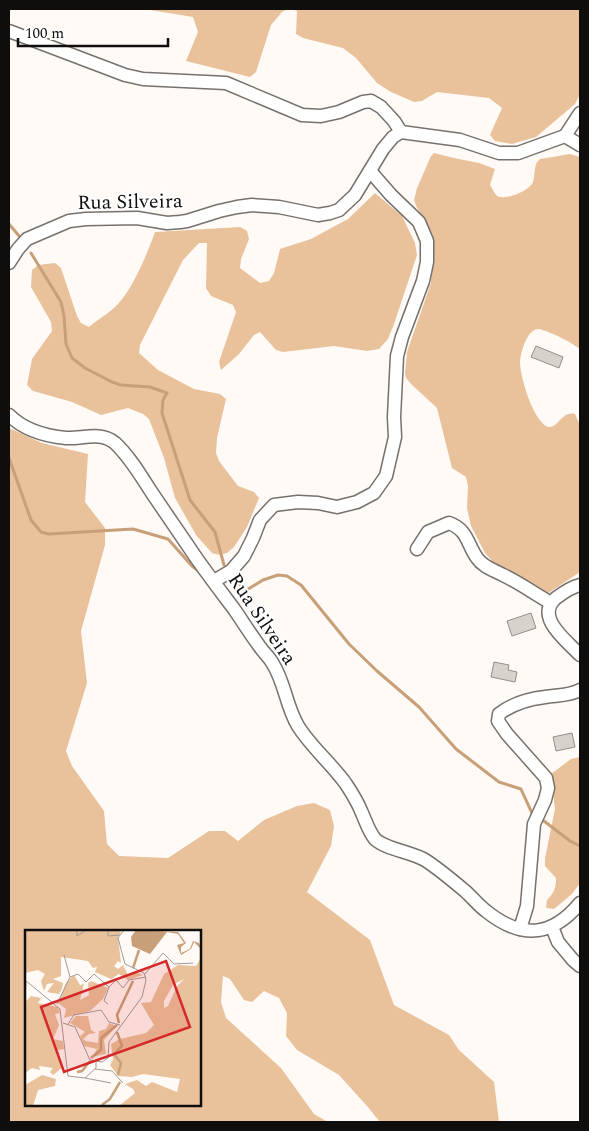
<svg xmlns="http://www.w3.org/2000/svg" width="589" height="1131" font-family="Spectral,serif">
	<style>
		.green { fill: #e9c29c; fill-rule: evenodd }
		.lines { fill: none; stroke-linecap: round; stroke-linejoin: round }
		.stream { stroke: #c79f78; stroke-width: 3 }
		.building { fill: #d8d2cd; stroke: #938e89 }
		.minor-casing { stroke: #76716c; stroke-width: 15 }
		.minor { stroke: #fff; stroke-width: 12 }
		.labels { text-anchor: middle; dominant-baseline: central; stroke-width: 4; stroke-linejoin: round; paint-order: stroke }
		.street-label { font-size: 20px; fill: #100e0d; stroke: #fff }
		.inset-river { fill: none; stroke: #c79f78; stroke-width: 2.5 }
		.inset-road { fill: none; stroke: #9f9c99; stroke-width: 1 }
		.view { fill: #d62828; fill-opacity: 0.15; stroke: #d62828; stroke-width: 2.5 }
		.inset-edge { fill: none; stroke: #100e0d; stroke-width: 2.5 }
	</style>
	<rect width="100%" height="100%" fill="#fffaf6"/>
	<!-- green -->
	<g class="green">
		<polygon points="144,9 288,9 282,12 271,25 256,72 250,77 186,61 198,32 193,17"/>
		<polygon points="291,9 580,9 580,94 575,104 536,137 512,144 495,141 490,135 502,108 489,98 437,92 422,101 414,102 391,92 377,83 356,58 343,48 303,38 296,34 297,11"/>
		<path d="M434,153l20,5 25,5 16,6 -5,16c2,3 4,8 7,11 7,5 33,-5 36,-14 2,-7 1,-14 4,-20l3,-3 30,-5 10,3v192c-11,-8 -22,-13 -34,-18 -2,0 -5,-2 -7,-2 -12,-1 -19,25 -19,34 1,16 12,54 26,63 11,6 15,-16 29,-12l5,11v147l-33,22 -28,-19 -23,-10 -11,-12 -14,-27 -4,-18 1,-22 -2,-9 -14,-9 -15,-60 -26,-24 -5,-6 -1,-5 2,-21 24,-69 1,-48 -5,-12 -10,-15 -3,-8 3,-12 14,-32z"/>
		<path d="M375,193l27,23 13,27 2,12 -23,69 -6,15 -9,10 -12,2 -33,-5 -51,6 -7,-2 -16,-18 -6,3 -15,19 -18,16 -2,-8 17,-50 -3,-7 -22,-9 -5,-8 1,-45h-8l-16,17 -43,85 -1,8 19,17 36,19 26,5 6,5 -9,39 -1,15 3,8 19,25 16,6 5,6 -12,29 -13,20 -7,6 -7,2 -8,-2 -16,-18 -21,-37 -11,-40 -15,-39 -6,-5 -15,-6 -27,7 -29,-13 -39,-11 -6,-6 5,-26 20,-28 -1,-9 -20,-35 1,-17 6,-5 17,-2 6,5 16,48 4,7 8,4c8,-7 17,-12 25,-19 18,-16 33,-54 41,-76l85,-5 7,4 2,8 -8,20 -1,9 20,15 9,-2 5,-8 6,-24 31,-10 37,-20z"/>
		<path d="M9,428l33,15 46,11 -3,48 20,26v17l-24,86 6,52 -21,68 6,15 32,45 3,33 12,12 49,2 41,-27h16l13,10 26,-21 33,-14 17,-3 16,7 4,16 -3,20 -24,46 63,48 24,65 55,30 10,15 35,32 5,40h-119l-13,-16 -28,-31 -42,-25 -11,-14 1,-23 -8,-15 -15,-7 -12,11 -8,-2 -14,-21 -7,-3 -2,26 5,16 55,50 33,46 14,8h-319zM26,931h174v174h-174z"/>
		<path d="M580,757v58l-1,4 1,2v62l-8,11 -18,15 -8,-1 1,-8c7,-7 9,-12 9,-22l-11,-12v-8l10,-49 -4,-35 20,-15z"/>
	</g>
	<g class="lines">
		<!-- stream -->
		<g class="stream">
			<polyline points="9,224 20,237"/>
			<polyline points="31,253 61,302 64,316 66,344 72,358 85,368 112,382 121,385 150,387 167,393 163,400 162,413 190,500 215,532 224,565"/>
			<polyline points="9,458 31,520 41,532 49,534 133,529 168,539 192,566 200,572"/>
			<polyline points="233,575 245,591 263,580 278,575 287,576 301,585 349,644 377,671 419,707 456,749 499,782 521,789 532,813"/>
			<polyline points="544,821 570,841 580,846"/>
		</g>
	</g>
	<!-- building -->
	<g class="building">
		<polygon points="536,346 563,357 559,368 531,357"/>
		<polygon points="531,613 536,628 512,636 507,621"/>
		<polygon points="494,662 509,665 508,670 517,672 515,682 491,677"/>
		<polygon points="572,733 575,747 556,751 553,737"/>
	</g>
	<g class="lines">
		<!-- minor casing -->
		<g class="minor-casing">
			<g id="minor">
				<polyline points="9,31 125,75 143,79 226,83 302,115 321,116 339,112 363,102 371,101 381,107 394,121 401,132"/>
				<polyline points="401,132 460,140 499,153 518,153 565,136 580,113"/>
				<polyline points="565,136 580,145"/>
				<polyline points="9,263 18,249 27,239 69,221 86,219 137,218 167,223 180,222 187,221 219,211 237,207 252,205 279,207 318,215 330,213 339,210 355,195 383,149 393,137 401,132"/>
				<path d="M9,415c15,15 36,21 57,23 16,1 35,-7 49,5 15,14 26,33 37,50 15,22 30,44 45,66 12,17 25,34 37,50 9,13 17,26 26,38 4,6 10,11 13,17 12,19 13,42 25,62 13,21 33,37 48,58 6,9 12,19 16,29 4,9 7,19 13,26 10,10 37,13 50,21 14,9 27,20 40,31 7,6 13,14 21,20 35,28 65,27 94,-8"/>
				<path d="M417,549l11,-17 21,-9c19,7 18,21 28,35 6,9 17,12 26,17 17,8 32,19 48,28"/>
				<polyline points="214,581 231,571 244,556 253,538 260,520 274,505 298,502 318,503 337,507 357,502 374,493 386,476 395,437 394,417 397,356 402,337 423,281 427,262 427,241 419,222 391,195 370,171"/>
				<path d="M580,585c-9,2 -16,7 -24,13 -22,19 11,43 24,57"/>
				<polyline points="552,927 558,942 573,960 580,966"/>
				<path d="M520,929l7,-23 7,-82 11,-24 3,-12 -2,-10 -39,-44 -9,-13 1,-7c13,-10 29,-15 46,-17 12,-2 24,-1 35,-7"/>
			</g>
		</g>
		<!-- minor -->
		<use href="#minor" class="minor"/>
	</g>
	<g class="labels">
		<!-- street labels -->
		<g class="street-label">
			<text transform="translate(130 202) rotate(-1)">Rua Silveira</text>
			<text transform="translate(262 619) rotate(56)">Rua Silveira</text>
		</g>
	</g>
	<!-- overview -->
	<g transform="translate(25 930)">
		<rect width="176" height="176" fill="#fffaf6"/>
		<path d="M0,0h97l-4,7 3,26 -3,-2 -4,5 4,3 5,-4 5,10 7,-3 8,3 -15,5 -9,-6 -8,5 -16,-7 2,-5 -4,1 -5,-7 -27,-4v19l-8,3 10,4 -1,6 -3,5 -12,-2 7,-9 -7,1 -3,7 -3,-10 4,-7 -7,-4 -13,3zM176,28v148h-82l16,-13 -2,-4 -8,-5 12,-4 9,6 6,-4 25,10 3,-13 -37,-5 -11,3 -14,-1 -8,-11 3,-5 -2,-16 9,-5 26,-6 8,-8 -13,-22 10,-1 13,-28 14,-9 18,1zM159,49l-7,7 -9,20 -4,2v-7l9,-16zM49,45l6,10 4,-1 -4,16 9,-5 -1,-12 3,-2 17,7 -5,11 -13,12 -26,7 2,-9 -8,-6 8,-20zM6,66l10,2 -3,5 20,4 2,6 -5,1 4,11 -6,14 10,2 1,8 -6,1 4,18 -9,7 -3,-3 3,-4 -14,-2 1,4 -8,-2 -7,5v-71zM51,86h12l3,14 5,3 -7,1 -6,5 3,2 12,2 1,-12 7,-2 3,-6 8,3 -13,14 2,14 -14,3 5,-8 -13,-3 -4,-10 5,-4 -15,-9zM17,145l14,4 -1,7 -17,4 -5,16h-8v-21z" fill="#e9c29c" fill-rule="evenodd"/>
		<path d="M111,0l42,2 8,11 -5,4v6l9,-4 3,-8 6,2 2,6 -7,-7 -3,7 -10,6 -4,-10 7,-2 -6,-9 -11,-2 -17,22 -18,-8 -1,-9z" fill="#c79f78"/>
		<path class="inset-river" d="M108,38l6,-18M94,93l-2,-8 16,-34M92,102l5,14 -8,8 7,9 -3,12M66,128l10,-8v-12l16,-13M52,142l5,-1 8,-10M77,175l8,-6 10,-17"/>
		<path class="inset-road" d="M52,0v6l9,-6M83,0v6l12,-1M120,44l18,-21 11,11 19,-1M45,47l8,-3 8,8 8,-8 15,13 7,-7 7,8 6,-8 17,-3M0,50l35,29 8,67 17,2 11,-10v-6M0,68l1,-16M32,74l13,-27 -6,-22M83,74l-4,-3 5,-14M38,93l12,4 15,33 12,2 6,-4 1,-16 33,-45 4,-17 -2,-7 -19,-9 -7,-26 6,-8M43,94l6,-9 27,-5 8,12 11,3M70,139l17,2 11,12M60,148l26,5"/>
		<path class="view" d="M141,31l24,66 -126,45 -23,-65z"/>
		<rect width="176" height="176" class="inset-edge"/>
	</g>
	<!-- border -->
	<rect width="589" height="1131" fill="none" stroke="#100e0d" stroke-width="20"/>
	<!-- scale -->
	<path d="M18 38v8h150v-8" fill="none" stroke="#100e0d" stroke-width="2.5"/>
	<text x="25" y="38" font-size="15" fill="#100e0d" stroke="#ffffff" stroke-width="4" paint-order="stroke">100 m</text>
</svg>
